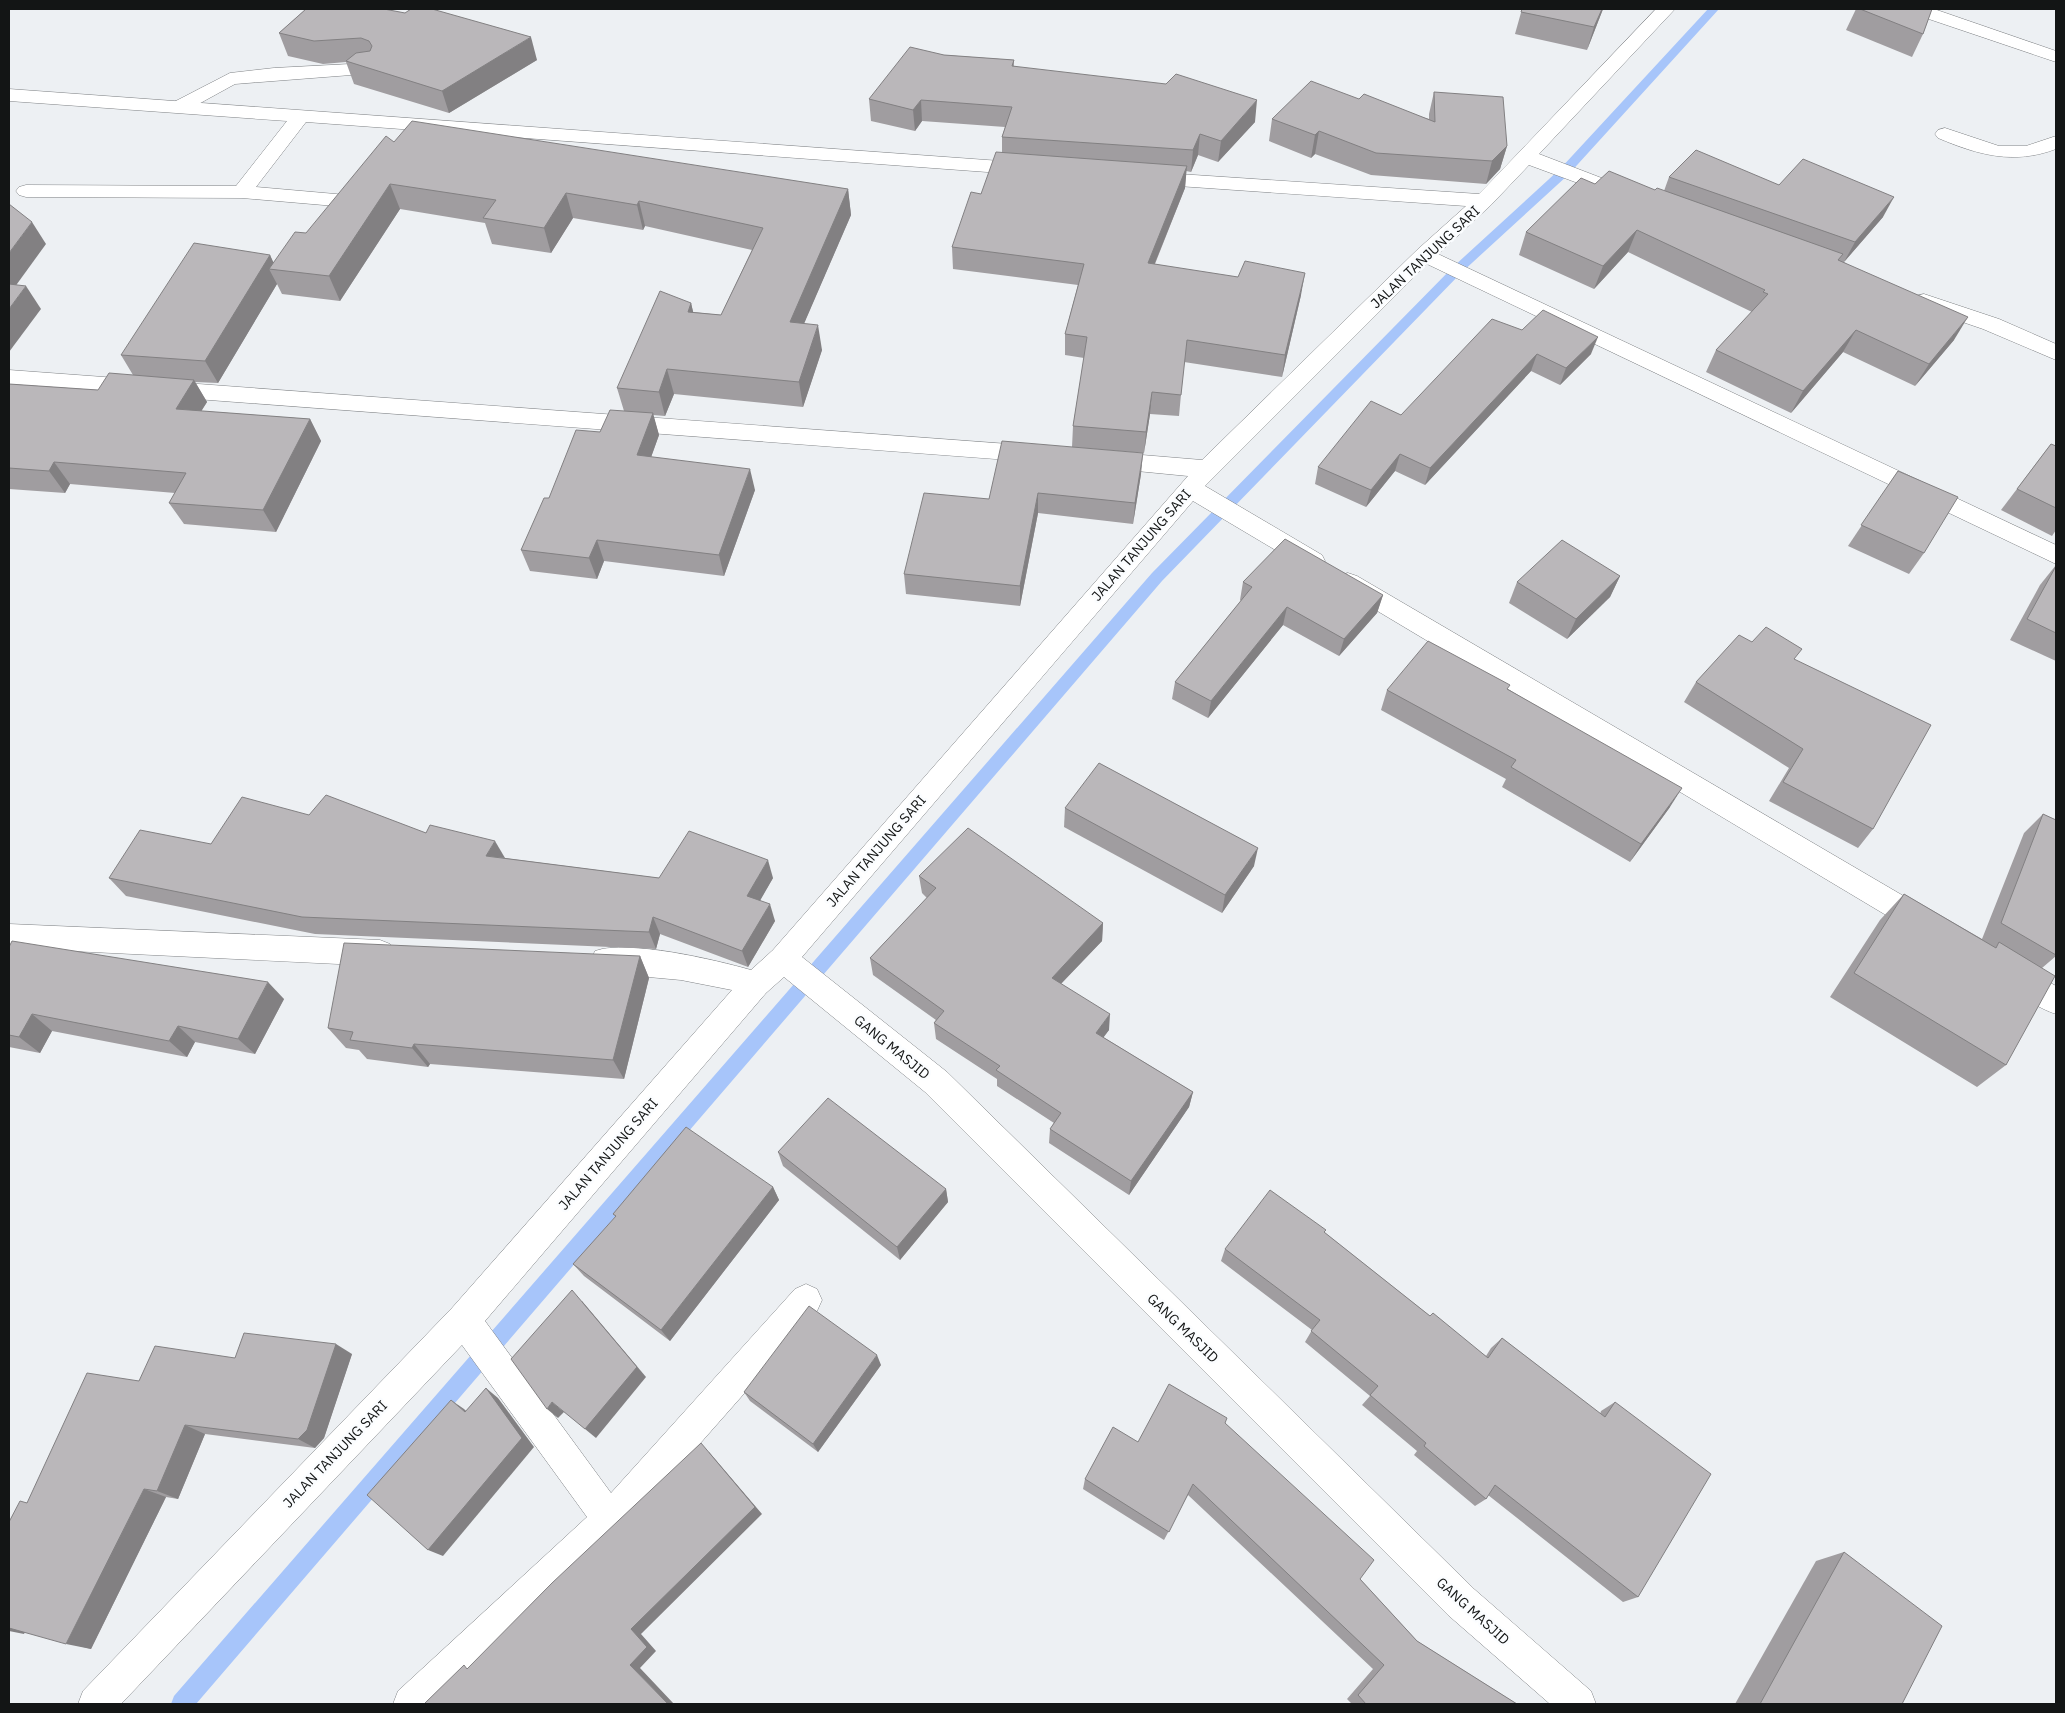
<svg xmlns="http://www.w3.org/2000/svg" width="2065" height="1713" viewBox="0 0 2065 1713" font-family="'IBM Plex Sans',sans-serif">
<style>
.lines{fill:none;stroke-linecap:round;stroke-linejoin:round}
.stream{fill:#a7c5fa;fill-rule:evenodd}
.service-casing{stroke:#7f8285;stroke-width:1}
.minor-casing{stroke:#7f8285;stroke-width:1}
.service{fill:#fff;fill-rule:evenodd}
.minor{fill:#fff;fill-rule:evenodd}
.wall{fill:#a09da0}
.shaded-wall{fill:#828082}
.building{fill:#bab7ba;stroke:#828082}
.labels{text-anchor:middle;stroke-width:5;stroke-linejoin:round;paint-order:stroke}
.street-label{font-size:14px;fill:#131515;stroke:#fbfdff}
</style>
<rect width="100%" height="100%" fill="#edf0f3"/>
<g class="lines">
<path class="stream" d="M1708,9h11l-151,166 -107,98 -299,308 -966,1123h-25l3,-8 978,-1123 301,-306 107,-98z"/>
<g class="service-casing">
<path id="service" d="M370,63l7,2 2,4 -2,4 -142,11 -51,28h-14l-3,-4 3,-4 60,-31 44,-5z"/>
</g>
<g class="minor-casing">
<g id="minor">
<path d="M1656,9h19l-136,145 99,38 3,4 -3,4 -7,2 -7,-2 -95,-35 -38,40 -53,49 618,291v19l-629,-300 -222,222 117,69 3,6 -3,6 -9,3 -9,-3 -111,-66 -391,456 145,115 527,517 117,102 5,13h-46l-102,-89 -523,-523 -141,-115 -18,16 -281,328 126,172 184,-204 11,-5 11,5 5,11 -5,11 -195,221 -184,172h-45l5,-13 189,-174 -125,-172 -341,359h-43l5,-13 369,-383 280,-318 -51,-10 -76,-7 -10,-4 -4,-9 4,-9c32,-12 121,9 156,19l22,-20 415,-474 -82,-8 -8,-2 -4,-6 4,-6 8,-2 96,8 215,-210 49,-44 -317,-22 -7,-2 -3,-4 3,-4 7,-2 330,22z"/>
<path d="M1908,9h26l122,42v11l-145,-49z"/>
<path d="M9,89l1019,74 7,2 3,4 -3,4 -7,2 -722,-53 -50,65 91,8 7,2 3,4 -3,4 -7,2 -105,-9 -216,-1 -7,-2 -3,-4 3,-4 7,-2 210,1 51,-65 -278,-20z"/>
<path d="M1945,128l54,18h27l30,-10v13c-42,16 -78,6 -118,-11l-3,-4 3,-4z"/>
<path d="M1924,294l75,25 57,25v16l-73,-31 -67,-23 -3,-5 3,-5z"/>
<path d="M9,370l1027,76 8,2 3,6 -3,6 -8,2 -1027,-77z"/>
<path d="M1348,573l9,3 579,339 4,9 -4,9 -10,3 -10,-3 -577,-345 -3,-6 3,-6z"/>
<path d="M9,924l371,16 10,4 4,9 -4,9 -10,4 -371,-18z"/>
<path d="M2013,962l43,24v28c-16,-5 -50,-24 -57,-39l4,-9z"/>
</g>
</g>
<use href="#service" class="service"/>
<use href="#minor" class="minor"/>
</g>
<g class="wall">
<path d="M306,9l231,51 -88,53 -95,-29 -8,-22 -23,2 -35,-8 -9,-23z"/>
<path d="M1522,9h81l-16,41 -72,-16z"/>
<path d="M1856,9h76l-9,25 -11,23 -66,-27z"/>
<path d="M944,55l70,5v6l241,56 -37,40 -20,-7 -7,17 -5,-1 -1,17 -30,76 146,31 -19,82 -98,-15 -5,54 -29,-2 -6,39 -67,-5 64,26 -8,50 -95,-11 -18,93 -114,-12 -2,-20 85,-75 83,-52 1,-21 11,-68 -19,-3v-21l13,-49 -125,-16 -1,-22 29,-53 21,-42v-15l3,-10 -83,-6 -7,10 -44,-10 -2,-22z"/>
<path d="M1434,92l73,54 -7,23 -14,15 -115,-9 -56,-21 -4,4 -42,-17 3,-22 87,-20 70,20v-5z"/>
<path d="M394,142l454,47 3,26 -47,108 18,27 -19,57 -129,-13 -9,22 -12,-1 6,20 -8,22 104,33 -31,86 -120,-15 -7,18 -67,-8 -9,-21 28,-52 51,-66 24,-21 -7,-23 74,-85 2,9 28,3 31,-65 -107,-24 -2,4 -70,-12 -22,35 -59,-9 -7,-21 -85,-14 -60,92 -58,-7 -5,-10 -59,99 -23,-1 12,20 -6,9 109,8 11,22 -45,91 -92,-8 -15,-21 6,-10 -105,-9 -5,9 -56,-4v-105l89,6 35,-15 -12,-20 149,-100 3,8 33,-30z"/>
<path d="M1669,177l110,8 104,32 -39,45 110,78 -39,46 -72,-34 -52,61 -85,-41 10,-22 36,-38 -124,-60 -34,37 -75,-34 7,-23 129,-42 9,1z"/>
<path d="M1522,330l69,24 -31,31 -29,-14 -106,114 -30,-14 -29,36 -51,-23 3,-17 83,-52z"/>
<path d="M2051,444l5,2v84l-4,6 -51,-26z"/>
<path d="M1898,471l26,82 -15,21 -61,-28z"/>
<path d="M2056,565v96l-46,-21 30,-55z"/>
<path d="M1620,576l-10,21 -43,42 -58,-36 8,-21z"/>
<path d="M1243,582l140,13 -6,18 -38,43 -56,-31 -75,93 -36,-19 3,-17 66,-81 -1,-1z"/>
<path d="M1752,642l43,18 78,169 -15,19 -89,-47 20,-33 -105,-66 12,-20z"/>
<path d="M1508,689l162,118 -40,55 -128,-75 4,-8 -125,-69 6,-20z"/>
<path d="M1065,808l189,58 -32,47 -158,-86z"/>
<path d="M2043,814l13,6v136l-14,12 -36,97 -29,22 -147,-90 50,-77 24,-26 78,45 42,-106z"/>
<path d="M309,815l117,18 79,25 154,20h114l-13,22 15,21 -27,46 -88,-33 -4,15 -341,-15 -189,-38 -17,-18 102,-34z"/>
<path d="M919,876l184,47 -1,18 -41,43 48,46 -6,7 90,55 -4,15 -60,88 -80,-52 1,-14 4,-6 -57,-37v-7l-61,-40 -2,-16 2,-3 -63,-45 -3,-17 57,-60 -5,-5z"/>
<path d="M9,947l275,52 -29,55 -60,-12 -8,15 -135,-26 -12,22 -31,-6z"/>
<path d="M640,956l9,22 -25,101 -194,-15 -2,3 -61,-8 -8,-9 -13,-2 -18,-20z"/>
<path d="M778,1152l168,37 2,13 -48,58 -117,-94z"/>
<path d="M773,1187l6,13 -109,141 -86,-65 -11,-12 43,-47 -3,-3z"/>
<path d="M1325,1233l105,83 56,40 5,-8 11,-10 98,76 1,-3 14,-9 23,195 -15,5 -135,-107 -2,4 -11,7 -61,-51 3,-4 -55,-46 8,-9 -65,-54 7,-12 -91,-69 4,-12z"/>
<path d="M352,1354l-28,84 -9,10 -110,-14 -27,65 -12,-2 -75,152 -67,-17v2l3,-131 112,-122z"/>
<path d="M881,1365l-63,87 -68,-51 -6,-9z"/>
<path d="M1225,1423l135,156 57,62 100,63h-165l-5,-5 26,-30 -185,-174 -24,45 -81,-51 2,-10 53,-37z"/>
<path d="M1844,1552l58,152h-167l81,-143z"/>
</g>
<g class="shaded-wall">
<path d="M1602,9h1l-16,41 7,-23z"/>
<path d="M531,37l6,23 -88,53 -7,-22z"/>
<path d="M921,100l1,21 -7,10 -2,-21z"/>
<path d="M1257,100l-2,22 -37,40 3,-21z"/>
<path d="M1319,131l-4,23 -4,4 4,-23z"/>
<path d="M1200,134l-2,21 -7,17 2,-22z"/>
<path d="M1507,146l-7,23 -14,15 6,-23z"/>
<path d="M1187,166l-2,22 -39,97 2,-22z"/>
<path d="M390,184l10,25 -60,92 -11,-25z"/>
<path d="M848,189l3,26 -57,132 -4,-25z"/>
<path d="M566,193l7,25 -22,35 -7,-25z"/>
<path d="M1894,197l-11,20 -39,45 11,-20z"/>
<path d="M639,201l6,25 -2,4 -6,-25z"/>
<path d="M32,222l14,22 -37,51v-42z"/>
<path d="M1637,230l-9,22 -34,37 9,-23z"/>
<path d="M270,255l7,15 -8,-1 8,15 -59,99 -13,-22z"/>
<path d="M1305,273l-4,22 -19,82 3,-22z"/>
<path d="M26,286l15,23 -32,43v-43z"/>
<path d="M691,303l6,25 -9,-16z"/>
<path d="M1968,317l-14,23 -39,46 14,-22z"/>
<path d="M818,325l4,25 -19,57 -4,-25z"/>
<path d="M1856,330l-13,22 -52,61 12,-22z"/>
<path d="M1598,337l-7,17 -31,31 6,-17z"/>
<path d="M1537,354l-6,17 -106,114 5,-17z"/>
<path d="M667,369l7,25 -9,22 -6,-24z"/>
<path d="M194,380l13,22 -18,29 -13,-22z"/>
<path d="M1152,392l-2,22 -6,39 2,-21z"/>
<path d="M653,413l6,22 -15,42 -7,-22z"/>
<path d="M310,419l11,22 -45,91 -13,-22z"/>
<path d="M1143,453l-2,21 -8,50 2,-21z"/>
<path d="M1400,454l-5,17 -29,36 5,-17z"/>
<path d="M54,462l16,22 -5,9 -16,-22z"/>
<path d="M750,469l5,21 -31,86 -5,-21z"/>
<path d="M1038,493v20l-18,93v-20z"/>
<path d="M597,540l7,21 -7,18 -8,-21z"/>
<path d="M1620,576l-10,21 -43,42 9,-20z"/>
<path d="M1383,595l-6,18 -38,43 5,-17z"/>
<path d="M1287,607l-4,18 -75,93 3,-17z"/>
<path d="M1682,788l-12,19 -40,55 11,-18z"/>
<path d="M495,841l10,17 -19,-2z"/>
<path d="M1258,848l-4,18 -32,47 3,-18z"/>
<path d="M768,860l5,18 -20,35 -6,-17z"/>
<path d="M770,904l5,17 -27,46 -6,-16z"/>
<path d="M653,917l7,17 -4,15 -7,-17z"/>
<path d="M1103,923l-1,18 -51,53 1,-16z"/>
<path d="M640,956l9,22 -25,101 -11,-19z"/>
<path d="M268,982l16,17 -29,55 -17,-15z"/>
<path d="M32,1014l20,17 -12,22 -21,-16z"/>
<path d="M1110,1014l-1,16 -14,19 1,-16z"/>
<path d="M178,1026l17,16 -8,15 -18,-16z"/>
<path d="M414,1044l16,20 -2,3 -16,-19z"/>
<path d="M1193,1092l-4,15 -60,88 2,-14z"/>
<path d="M773,1187l6,13 -109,141 -9,-11z"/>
<path d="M946,1189l2,13 -48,58 -3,-13z"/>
<path d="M582,1301l64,76 -50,61 -11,-9z"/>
<path d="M336,1344l16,10 -28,84 -9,10 -17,-9z"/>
<path d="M877,1355l4,10 -63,87 -5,-8z"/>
<path d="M486,1388l12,10 36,49 -91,109 -15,-6z"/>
<path d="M451,1400l13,9 14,13 -13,-10z"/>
<path d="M552,1402l12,10 -6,6 -11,-9z"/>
<path d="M185,1425l20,9 -27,65 -21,-8z"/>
<path d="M709,1452l53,62 -121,120 15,17 -16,17 34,36h-6l-38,-39 1,-36z"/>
<path d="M144,1489l22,8 -75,152 -25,-5z"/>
<path d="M9,1627l17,3 -2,4 -15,-3z"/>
</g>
<g class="building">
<path d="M306,9h78l21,4 6,-4h21l99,28 -89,54 -96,-30 10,-8 14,-2 2,-5 -3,-5 -8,-3 -47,3 -35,-8z"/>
<path d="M1522,9h80l-8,18 -73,-15z"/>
<path d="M1860,9h72l-9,25z"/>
<path d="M910,47l34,8 70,5 -2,6 154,18 10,-10 81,26 -36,41 -21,-7 -7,16 -191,-13 10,-30 -91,-7 -8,10 -44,-11z"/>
<path d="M1311,81l48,18 5,-5 71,28 -1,-30 69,5 4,49 -15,15 -116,-8 -57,-22 -4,4 -43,-16z"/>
<path d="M412,121l436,68 -58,133 28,3 -19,57 -132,-13 -8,23 -42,-4 43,-97 31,12 -3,9 33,3 42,-87 -124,-27 -2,4 -71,-12 -22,35 -61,-10 13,-18 -106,-16 -61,92 -60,-7 26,-37 11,1 80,-97 8,6z"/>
<path d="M1696,150l83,35 24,-26 91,38 -39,45 -186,-65z"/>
<path d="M996,152l191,14 -39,97 90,14 7,-16 60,12 -20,82 -98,-15 -6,55 -29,-3 -6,40 -73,-6 14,-89 -22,-3 19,-70 -132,-17 19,-55 10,2z"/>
<path d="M1609,171l46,19 2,-2 186,66 -5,6 130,57 -39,47 -73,-34 -53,61 -87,-41 52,-56 -5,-2 2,-2 -128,-60 -34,36 -77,-34 55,-54 14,6z"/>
<path d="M9,204l23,18 -23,31z"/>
<path d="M194,243l76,12 -65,106 -84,-6z"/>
<path d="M9,284l17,2 -17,23z"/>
<path d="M1543,310l55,27 -32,31 -29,-14 -107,114 -30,-14 -29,36 -53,-23 53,-66 30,14 91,-96 30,11z"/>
<path d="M109,373l85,7 -18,29 134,10 -47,91 -94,-7 17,-30 -132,-11 -5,9 -40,-3v-84l89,6z"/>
<path d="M610,410l43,3 -16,42 113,14 -31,86 -122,-15 -8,18 -68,-8 23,-52h5l27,-68 24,2z"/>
<path d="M1002,441l141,12 -8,50 -97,-10 -18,93 -116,-12 20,-81 65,6z"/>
<path d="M2051,444l5,2v62l-39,-19z"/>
<path d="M1898,471l60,26 -34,56 -63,-28z"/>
<path d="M1285,539l98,56 -39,44 -57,-32 -76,94 -36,-19 77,-95 -9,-5z"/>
<path d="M1562,540l58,36 -44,43 -59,-37z"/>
<path d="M2056,566v67l-29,-14z"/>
<path d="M1766,627l36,22 -8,10 137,66 -58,104 -90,-47 20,-33 -107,-67 43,-47 13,7z"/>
<path d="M1428,641l82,44 -3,4 175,99 -41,56 -130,-77 5,-7 -129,-70z"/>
<path d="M1099,763l159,85 -33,47 -160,-87z"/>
<path d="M326,795l100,38 4,-8 65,16 -9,15 173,22 30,-47 79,29 -21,36 23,8 -28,47 -89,-34 -4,15 -347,-15 -193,-39 31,-48 71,14 31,-47 67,18z"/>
<path d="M2043,814l13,6v135l-55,-32z"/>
<path d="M968,828l135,95 -51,55 58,36 -14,19 97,59 -62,89 -81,-52 11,-16 -65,-43 4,-4 -66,-43 10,-12 -74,-53 66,-70 -17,-12z"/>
<path d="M1904,894l92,54 3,-6 56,34 -49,89 -152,-92z"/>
<path d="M12,941l256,41 -30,57 -60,-13 -9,15 -137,-27 -13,23 -10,-2v-88z"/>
<path d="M344,943l296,13 -27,104 -199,-16 -2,4 -62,-8 3,-8 -25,-4z"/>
<path d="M828,1098l118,91 -49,58 -119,-95z"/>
<path d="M686,1127l87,60 -112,143 -88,-66 43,-48 -3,-2z"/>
<path d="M1270,1190l56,40 -2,2 106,84 3,-3 55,45 14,-20 103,79 10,-15 96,72 -73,123 -143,-112 -9,14 -62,-53 2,-3 -56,-48 8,-9 -67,-55 9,-11 -95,-71z"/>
<path d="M572,1290l65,77 -52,62 -33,-27 -5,7 -36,-50z"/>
<path d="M809,1306l68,49 -64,89 -69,-52z"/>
<path d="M244,1333l92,11 -29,86 -9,9 -113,-14 -28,66 -13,-2 -78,155 -57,-16v-106l11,-21 7,2 60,-130 52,8 16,-35 80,12z"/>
<path d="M1169,1384l58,34 -2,5 149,137 -14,19 57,62 100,63h-151l-8,-9 26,-30 -191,-181 -24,48 -84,-53 28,-52 25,15z"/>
<path d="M486,1388l36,50 -94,112 -61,-55 84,-95 14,12z"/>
<path d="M701,1443l54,64 -124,122 16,18 -17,18 38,39h-244l40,-39 3,4 85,-86z"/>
<path d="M1844,1552l98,74 -40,78h-142z"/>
</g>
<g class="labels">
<g class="street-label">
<text transform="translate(1425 257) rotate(-43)" y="5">JALAN TANJUNG SARI</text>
<text transform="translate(1141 545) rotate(-49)" y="5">JALAN TANJUNG SARI</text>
<text transform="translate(876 851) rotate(-49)" y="5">JALAN TANJUNG SARI</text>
<text transform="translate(892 1047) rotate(39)" y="5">GANG MASJID</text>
<text transform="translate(608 1154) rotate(-49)" y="5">JALAN TANJUNG SARI</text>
<text transform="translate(1183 1328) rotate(44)" y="5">GANG MASJID</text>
<text transform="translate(335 1454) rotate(-46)" y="5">JALAN TANJUNG SARI</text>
<text transform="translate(1473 1611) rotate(42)" y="5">GANG MASJID</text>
</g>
</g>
<rect width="2065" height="1713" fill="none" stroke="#131515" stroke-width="20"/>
</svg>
